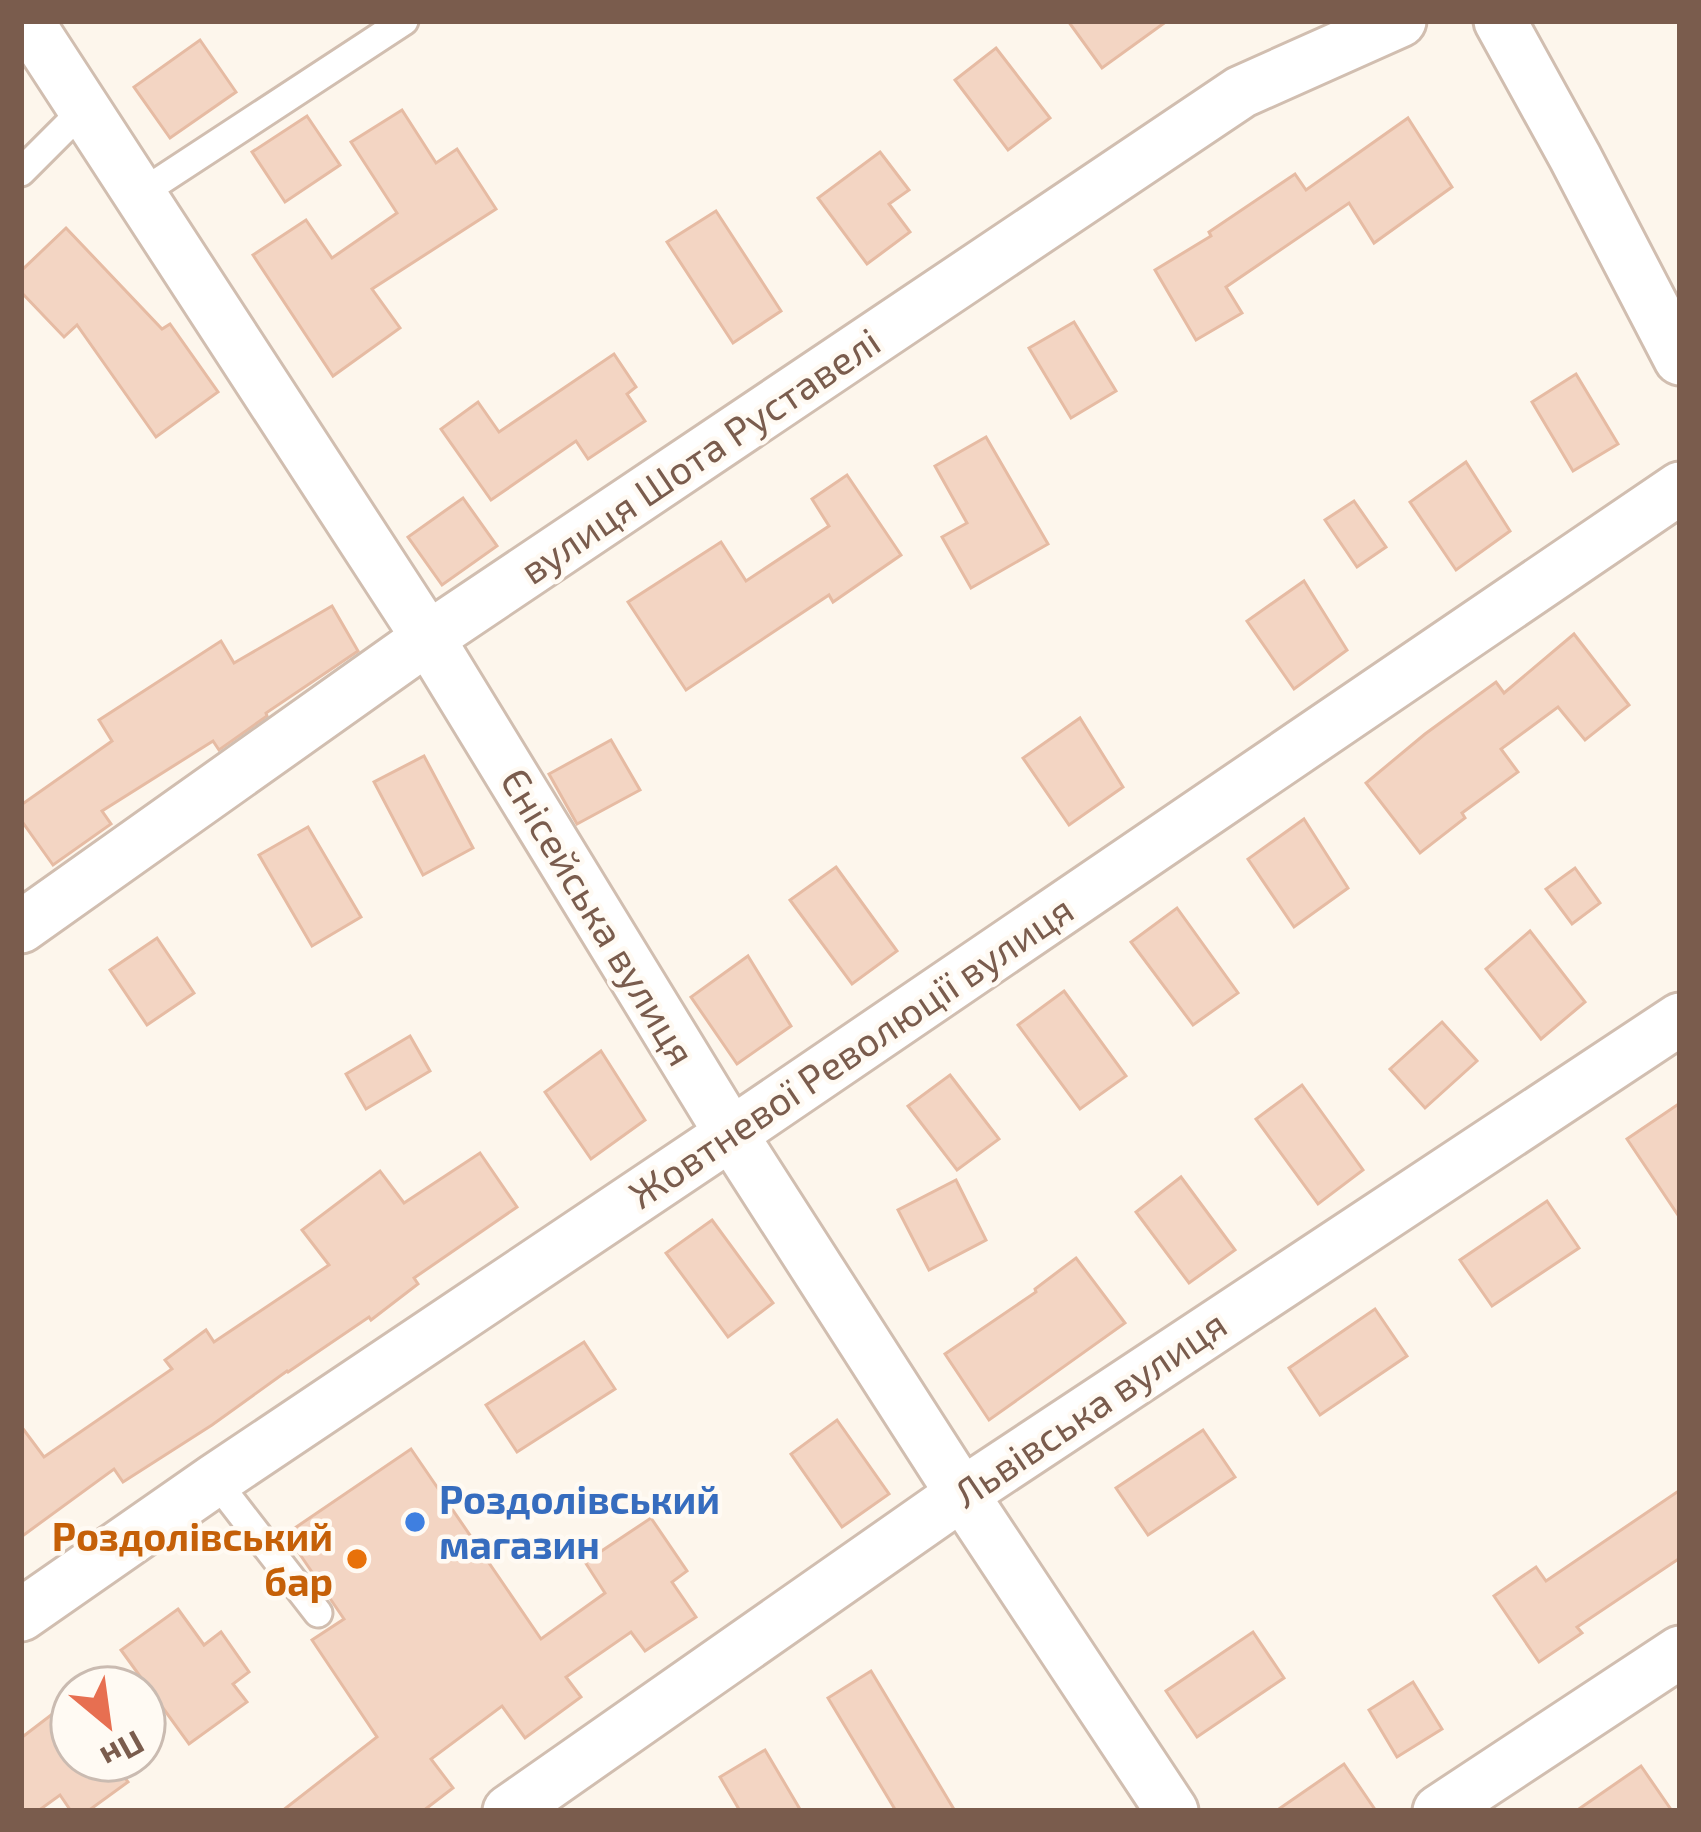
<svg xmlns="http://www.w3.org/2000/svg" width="1701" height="1832" viewBox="0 0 1701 1832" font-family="'Exo 2',sans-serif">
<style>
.building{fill:#f3d5c3;stroke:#e6bba3;stroke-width:3}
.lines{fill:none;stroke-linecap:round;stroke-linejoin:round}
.service-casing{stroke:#d1beb0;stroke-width:33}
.minor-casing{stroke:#d1beb0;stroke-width:57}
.service{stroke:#fff;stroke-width:27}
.minor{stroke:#fff;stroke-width:51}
.shop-dot{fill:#3f7fe0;stroke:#fffaf3;stroke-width:4.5}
.food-dot{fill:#e8710a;stroke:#fffaf3;stroke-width:4.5}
.labels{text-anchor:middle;stroke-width:9;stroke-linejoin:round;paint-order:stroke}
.street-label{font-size:39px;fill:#7a5c4d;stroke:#fffaf3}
.shop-label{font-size:39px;font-weight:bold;fill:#366cbe;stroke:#fffaf3;text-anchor:start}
.food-label{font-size:39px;font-weight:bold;fill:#c56008;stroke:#fffaf3;text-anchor:end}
</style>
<rect width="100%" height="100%" fill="#fdf6ec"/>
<g class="building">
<path d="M1068,21h99l-65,47z"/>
<path d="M200,40l36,52 -66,46 -36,-51z"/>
<path d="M996,48l54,70 -42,32 -53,-70z"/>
<path d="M402,110l34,53 21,-14 39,60 -124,80 28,39 -67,48 -80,-121 53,-35 26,38 65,-45 -46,-71z"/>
<path d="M307,116l33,49 -55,37 -33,-50z"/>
<path d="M1408,118l44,69 -78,56 -25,-40 -123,84 16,26 -46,27 -41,-70 56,-34 -2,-4 86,-58 11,16z"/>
<path d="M880,152l29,38 -20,14 21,28 -43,32 -49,-66z"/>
<path d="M716,211l65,100 -48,32 -66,-101z"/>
<path d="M66,228l96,101 8,-5 48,68 -62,45 -79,-112 -13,12 -43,-45v-21z"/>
<path d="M1074,322l42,69 -45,27 -42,-70z"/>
<path d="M614,354l22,33 -9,7 18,27 -57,38 -12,-18 -85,59 -50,-71 37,-27 21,30z"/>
<path d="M1576,374l42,70 -45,27 -41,-69z"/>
<path d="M986,437l62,107 -77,44 -29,-51 25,-14 -32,-57z"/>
<path d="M1466,462l44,69 -54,39 -46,-68z"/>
<path d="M847,475l54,80 -68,47 -4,-7 -143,95 -58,-88 93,-60 25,39 83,-55 -17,-27z"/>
<path d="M463,498l34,48 -55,39 -34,-48z"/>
<path d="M1354,501l32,46 -29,20 -32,-47z"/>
<path d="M1304,581l43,69 -53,39 -47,-68z"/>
<path d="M332,606l26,45 -92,62 1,3 -48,34 -6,-9 -111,70 9,13 -58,41 -32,-45v-15l91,-64 -13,-21 122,-79 13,22z"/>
<path d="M1574,634l55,71 -44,35 -27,-33 -57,42 17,23 -56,41 3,5 -45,35 -54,-70 59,-49 71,-52 8,11z"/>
<path d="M1080,718l43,69 -54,38 -46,-67z"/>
<path d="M611,740l29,50 -63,34 -28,-50z"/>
<path d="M424,756l49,92 -50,27 -49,-93z"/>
<path d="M1304,819l44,69 -54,39 -46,-68z"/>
<path d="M308,827l53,90 -49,29 -53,-91z"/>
<path d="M836,867l61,84 -45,33 -62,-84z"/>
<path d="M1575,868l25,35 -28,21 -26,-35z"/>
<path d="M1177,908l61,85 -45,32 -62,-83z"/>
<path d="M1530,931l55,71 -44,37 -55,-70z"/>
<path d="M157,938l37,55 -47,32 -37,-55z"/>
<path d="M748,956l43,70 -54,38 -46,-67z"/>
<path d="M1064,991l62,85 -46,33 -62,-84z"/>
<path d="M1442,1022l35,39 -52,47 -35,-39z"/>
<path d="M410,1036l20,35 -64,38 -20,-35z"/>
<path d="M601,1051l44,69 -54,39 -46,-67z"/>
<path d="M950,1075l49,64 -42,31 -49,-64z"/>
<path d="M1302,1085l61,85 -45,34 -62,-85z"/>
<path d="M1680,1103v115l-53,-79z"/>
<path d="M480,1153l37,54 -103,71 4,6 -47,36 -2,-3 -81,55 -1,-1 -75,54 -89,57 -9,-13 -93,68v-111l23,31 128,-88 -7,-9 41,-30 8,12 115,-77 -27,-35 78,-59 24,32z"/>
<path d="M1181,1177l54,73 -46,33 -53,-71z"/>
<path d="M956,1180l30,60 -57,30 -31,-60z"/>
<path d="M1547,1201l32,47 -87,58 -32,-46z"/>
<path d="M712,1220l61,83 -45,34 -62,-84z"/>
<path d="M1076,1258l49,65 -136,97 -44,-66 91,-62 -1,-3z"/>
<path d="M1375,1309l32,47 -87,59 -31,-47z"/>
<path d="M584,1342l31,47 -98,63 -31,-47z"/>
<path d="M837,1420l52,74 -47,33 -51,-73z"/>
<path d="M1203,1430l32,47 -87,58 -32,-47z"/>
<path d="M411,1449l130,190 64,-46 -20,-31 66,-44 36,53 -15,11 24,35 -51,34 -14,-19 -65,45 15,20 -56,41 -23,-32 -71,53 22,29 -30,23h-141l95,-74 -65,-97 32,-21 -58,-85z"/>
<path d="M1680,1490v68l-103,69 5,6 -43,29 -45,-66 42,-29 10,14z"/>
<path d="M178,1609l26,36 17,-13 28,40 -16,12 14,18 -58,42 -68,-94z"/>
<path d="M1253,1632l31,46 -87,59 -31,-46z"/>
<path d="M871,1671l84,140h-59l-68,-113z"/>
<path d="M1413,1682l29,47 -45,28 -28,-47z"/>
<path d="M72,1699v61h40l16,22 -40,29h-17l-11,-16 -22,16h-17v-73z"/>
<path d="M765,1750l36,61h-61l-20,-34z"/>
<path d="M1344,1764l32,47h-100z"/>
<path d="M1641,1766l31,45h-96z"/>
</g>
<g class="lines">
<g class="service-casing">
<g id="service">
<path d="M21,172l62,-62"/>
<path d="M140,194l264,-173"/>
<path d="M215,1480l103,133"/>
</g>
</g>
<g class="minor-casing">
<g id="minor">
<path d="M27,21l401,617 303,496 231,360 210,317"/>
<path d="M1500,21l75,136 105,202"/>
<path d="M21,927l407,-289 813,-546 159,-71"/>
<path d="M21,1615l194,-135 516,-346 949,-646"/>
<path d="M509,1811l453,-317 718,-475"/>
<path d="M1439,1811l241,-159"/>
</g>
</g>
<use href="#service" class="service"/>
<use href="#minor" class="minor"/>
</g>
<circle class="shop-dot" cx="415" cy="1522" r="12"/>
<circle class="food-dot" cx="357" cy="1559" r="12"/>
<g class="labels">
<g class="street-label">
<text transform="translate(700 456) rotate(-34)" y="14">вулиця Шота Руставелі</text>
<text transform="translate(598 917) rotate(59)" y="14">Єнісейська вулиця</text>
<text transform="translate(851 1052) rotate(-34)" y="14">Жовтневої Революції вулиця</text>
<text transform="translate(1090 1409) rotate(-34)" y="14">Львівська вулиця</text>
</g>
<g class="shop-label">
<text x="439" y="1514">Роздолівський<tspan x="439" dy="45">магазин</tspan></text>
</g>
<g class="food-label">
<text x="333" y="1551">Роздолівський<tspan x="333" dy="45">бар</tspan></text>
</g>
</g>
<rect width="1701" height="1832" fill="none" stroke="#7a5c4d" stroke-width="48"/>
<g transform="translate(108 1724) rotate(151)"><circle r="57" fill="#fffaf3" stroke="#cabbb1" stroke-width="3"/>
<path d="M0-9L21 45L0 30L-21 45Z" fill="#e76f51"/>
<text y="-18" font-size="33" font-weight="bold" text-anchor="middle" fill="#7a5c4d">Пн</text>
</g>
</svg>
